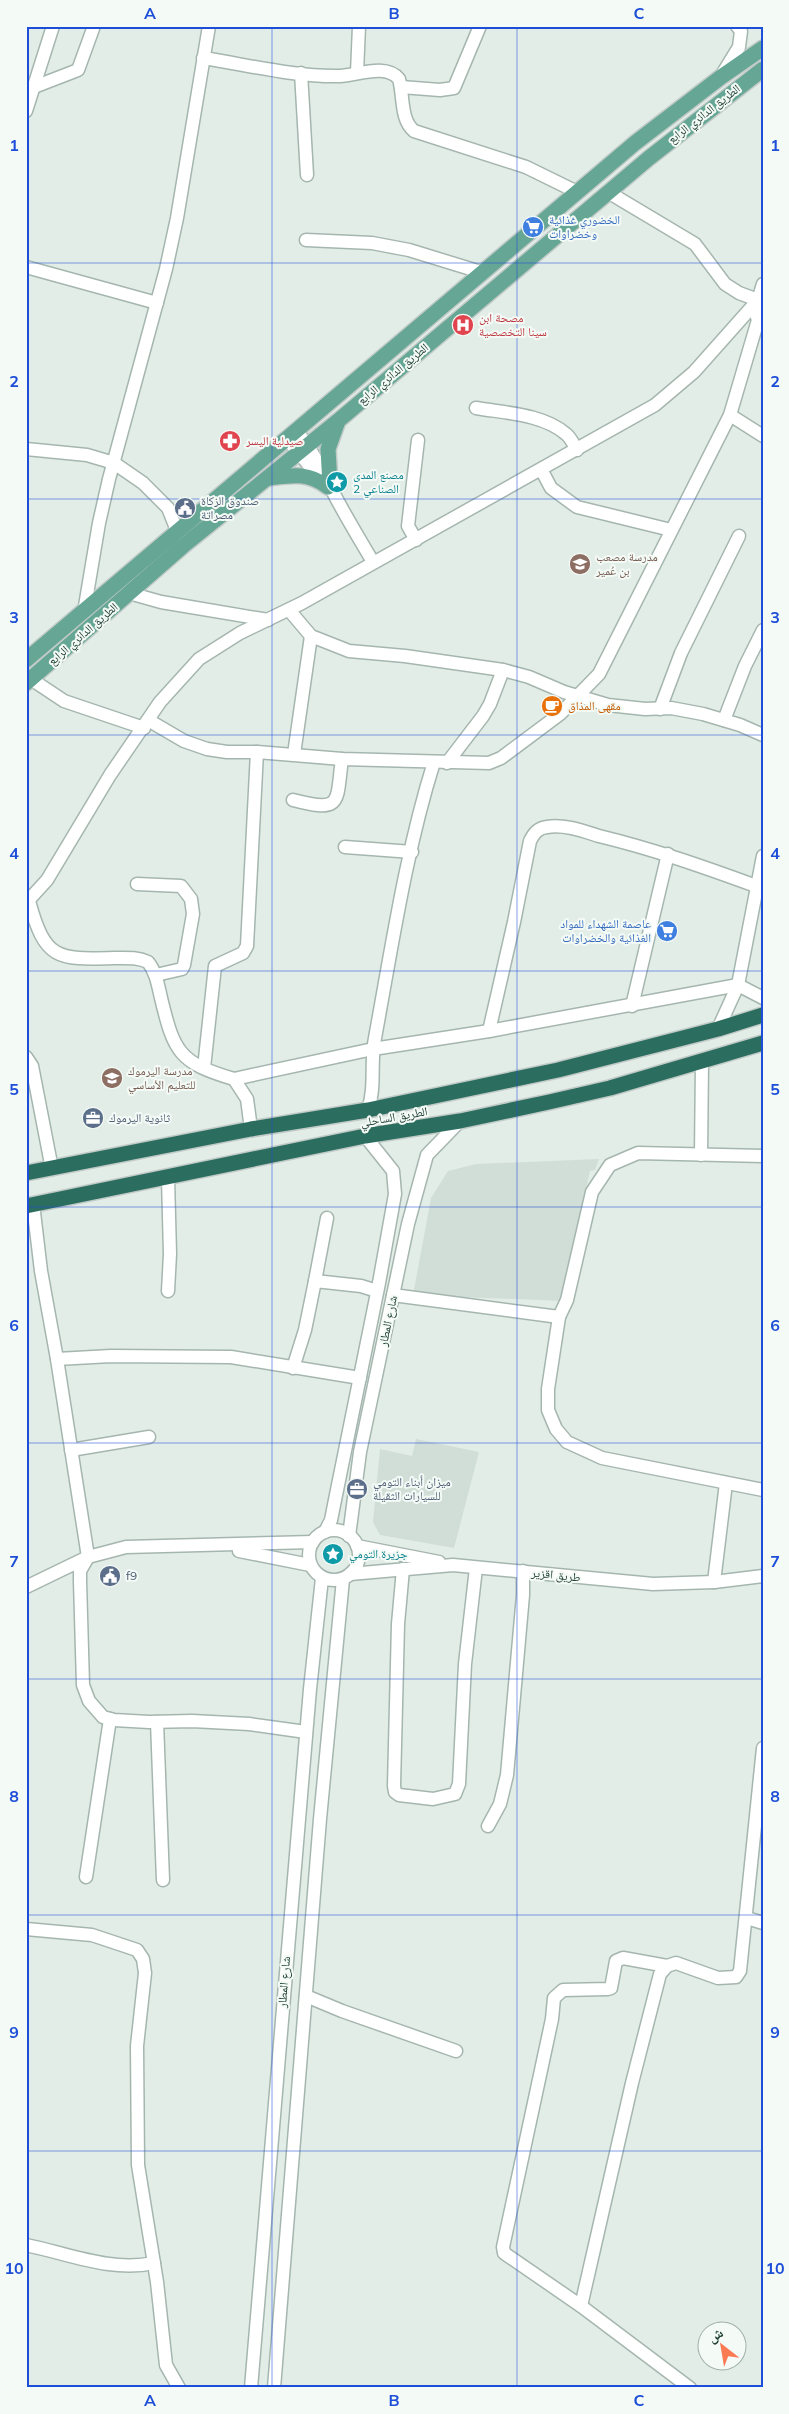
<svg xmlns="http://www.w3.org/2000/svg" width="789" height="2414" viewBox="0 0 789 2414" font-family="Mulish,'Noto Naskh Arabic',sans-serif">
<style>
.built{fill:#d1ddd7}
.lines{fill:none;stroke-linecap:round;stroke-linejoin:round}
.minor-casing{stroke:#a5b6af;stroke-width:15}
.major-casing{stroke:#c1cac7;stroke-width:18}
.highway-casing{stroke:#c1cac7;stroke-width:18}
.minor{stroke:#fff;stroke-width:12}
.major{stroke:#65a694;stroke-width:15}
.highway{stroke:#2b6e5f;stroke-width:15}
.grid{fill:none;stroke:#1d4ed8;stroke-width:1;stroke-opacity:0.55}
.labels{text-anchor:middle;stroke-width:4;stroke-linejoin:round;paint-order:stroke}
.street-label{font-size:12px;fill:#214037;stroke:#f4faf6}
.shop-label{font-size:12px;fill:#366cbe;stroke:#f4faf6;text-anchor:start}
.health-label{font-size:12px;fill:#be3a42;stroke:#f4faf6;text-anchor:start}
.culture-label{font-size:12px;fill:#0d838f;stroke:#f4faf6;text-anchor:start}
.service-label{font-size:12px;fill:#4e5e75;stroke:#f4faf6;text-anchor:start}
.education-label{font-size:12px;fill:#785e54;stroke:#f4faf6;text-anchor:start}
.food-label{font-size:12px;fill:#c56008;stroke:#f4faf6;text-anchor:start}
.neatline{fill:none;stroke:#1d4ed8;stroke-width:2}
.grid-label{font-size:16px;text-anchor:middle;font-weight:bold;fill:#1d4ed8}
</style>
<rect width="100%" height="100%" fill="#e3ede8"/>
<g class="built">
<path d="M599,1159l-4,11 -5,1 -28,130 -149,-6 18,-97 17,-27 28,-7z"/>
<path d="M416,1439l63,13 -25,96 -74,-13 -7,-13 7,-73 32,7z"/>
</g>
<g class="lines">
<g class="minor-casing">
<g id="minor">
<path d="M203,58c45,7 92,19 137,18 18,-1 46,-13 59,3 5,18 1,40 15,52l112,36 51,25"/>
<path d="M301,73l6,102"/>
<path d="M357,73l2,-47"/>
<path d="M723,73l16,-26 2,-16 -4,-5"/>
<path d="M34,87l44,-17 16,-44"/>
<path d="M401,87l39,3 14,-2 26,-62"/>
<path d="M26,111l27,-85"/>
<path d="M306,240l66,3 37,7 75,23"/>
<path d="M26,267l131,36"/>
<path d="M476,408c29,5 67,6 90,26 5,4 8,11 11,16"/>
<path d="M730,415l33,21"/>
<path d="M296,431c17,19 26,40 38,63 12,23 26,46 39,68"/>
<path d="M287,439l36,43"/>
<path d="M26,449l61,6 27,8 29,20 25,25 12,30"/>
<path d="M542,471l9,17 26,19 94,23"/>
<path d="M416,540l-8,-14 10,-86"/>
<path d="M129,593l32,9 107,18"/>
<path d="M289,610l22,26 38,15 56,5 98,14 26,7 35,15 44,13 37,4 26,-1 32,6 37,11 23,10"/>
<path d="M84,612l15,-89 10,-44 57,-210 11,-51 32,-192"/>
<path d="M31,679l33,22 80,27"/>
<path d="M660,709l21,-56 58,-117"/>
<path d="M148,720l36,21 23,8 20,3h30l85,7 147,4 12,-5 59,-44 39,-40 131,-259 28,-95 -3,-9 3,-11 -19,-7 -14,-9 -30,-40 -87,-52"/>
<path d="M724,720l21,-54 18,-36"/>
<path d="M294,754l17,-118"/>
<path d="M447,763l36,-47 7,-12 13,-34"/>
<path d="M293,800c50,13 43,3 49,-41"/>
<path d="M345,847l67,5"/>
<path d="M137,884l44,2 10,13 2,15 -9,51 -2,4 -26,6"/>
<path d="M29,901c16,58 27,59 85,57 12,0 23,-1 34,4 8,10 10,23 13,36 13,54 18,65 73,81l13,20 4,30"/>
<path d="M26,903l21,-23 63,-105 50,-73 39,-43 41,-26 62,-30 353,-198 39,-33 64,-72 5,-16"/>
<path d="M632,1006l36,-152"/>
<path d="M718,1029l20,-44 25,-129"/>
<path d="M489,1031l25,-109 16,-81c4,-8 8,-13 17,-14 17,-3 36,4 52,9 54,13 105,31 157,50"/>
<path d="M26,1057l6,9 20,103"/>
<path d="M204,1068l11,-102 28,-13 4,-7 10,-194"/>
<path d="M234,1079l139,-30 116,-18 249,-46 25,13"/>
<path d="M368,1110c8,-24 2,-47 7,-72 17,-92 31,-187 59,-276"/>
<path d="M701,1155l1,-93"/>
<path d="M763,1156l-125,-3 -28,12 -18,27 -25,108 -8,17 -11,72v21l8,19 11,13 35,16 161,32"/>
<path d="M33,1204l8,67 16,88 31,198 -8,14v10l3,104 6,16 14,16 11,3 35,2 43,-1 57,3 57,8"/>
<path d="M315,1281l12,-63"/>
<path d="M168,1291l2,-37 -2,-76"/>
<path d="M393,1295l166,22"/>
<path d="M57,1359l54,-3 120,1 129,21"/>
<path d="M293,1368l12,-38 10,-49 46,5 16,5"/>
<path d="M71,1450l78,-13"/>
<circle cx="334" cy="1555" r="25"/>
<path d="M325,1532l6,-12 5,-25 43,-212 16,-89 -2,-23 -28,-35"/>
<path d="M349,1536l11,-84 48,-228 19,-69 33,-34"/>
<path d="M357,1546l82,16"/>
<path d="M239,1551l71,14"/>
<path d="M403,1569l-5,55 -4,162 1,6 4,3 34,4 22,-5 4,-10 6,-120 11,-96"/>
<path d="M350,1574l103,-9 200,19 61,-2 49,-6"/>
<path d="M714,1582l12,-99"/>
<path d="M26,1587l62,-30 38,-10 187,-5"/>
<path d="M157,1722l6,158"/>
<path d="M488,1826l12,-22 7,-29 16,-180v-24"/>
<path d="M86,1877l24,-158"/>
<path d="M747,1918l16,5"/>
<path d="M26,1929l66,6 45,15 6,9 2,14 -8,73 1,119 19,117 9,83 13,23"/>
<path d="M667,1966l-44,-8 -7,3 -5,27 -3,1 -45,1 -9,8 -2,21 -49,228 1,6 77,53 109,82"/>
<path d="M306,1996l36,15 114,40"/>
<path d="M26,2245c44,9 84,27 128,18"/>
<path d="M581,2306l51,-223 28,-109 7,-8 9,-3 42,15 18,-1 4,-6 23,-223"/>
<path d="M251,2388l59,-699 12,-111"/>
<path d="M274,2388l46,-569 23,-240"/>
</g>
</g>
<g class="major-casing">
<g id="major">
<path d="M269,478c23,-3 39,-6 59,9"/>
<path d="M330,485l-2,-36 10,-28"/>
<path d="M26,660l609,-517 86,-66 42,-29"/>
<path d="M26,683l157,-137 156,-126 310,-262 114,-89"/>
</g>
</g>
<g class="highway-casing">
<g id="highway">
<path d="M26,1173l225,-44 117,-19 190,-40 160,-41 45,-14"/>
<path d="M26,1206l339,-70 95,-15 89,-19 61,-14 153,-45"/>
</g>
</g>
<use href="#minor" class="minor"/>
<use href="#major" class="major"/>
<use href="#highway" class="highway"/>
</g>
<path class="grid" d="M272,26v2362M517,26v2362M26,263h737M26,499h737M26,735h737M26,971h737M26,1207h737M26,1443h737M26,1679h737M26,1915h737M26,2151h737"/>
<defs>
<g id="supermarket-disc" transform="scale(1.125)"><circle r="9.5" fill="#3f7fe0" stroke="#f4faf6"/><path d="M-6-5.5h2.5l.6 2H6L4.5 2H-2.5L-4.4-4H-6ZM-1.5 3.2a1.3 1.3 0 1 0 .1 0ZM3 3.2a1.3 1.3 0 1 0 .1 0Z" fill="#fff"/></g>
<g id="hospital-disc" transform="scale(1.125)"><circle r="9.5" fill="#e0444e" stroke="#f4faf6"/><path d="M-5-5h3v3.5h4V-5h3V5h-3V1.5h-4V5h-3Z" fill="#fff"/></g>
<g id="pharmacy-disc" transform="scale(1.125)"><circle r="9.5" fill="#e0444e" stroke="#f4faf6"/><path d="M-2-6h4v4h4v4h-4v4h-4v-4h-4v-4h4Z" fill="#fff"/></g>
<g id="sight-disc" transform="scale(1.125)"><circle r="9.5" fill="#0f9aa8" stroke="#f4faf6"/><path d="M0-6L1.8-2.2L6-1.7L2.9 1.2L3.7 5.4L0 3.3L-3.7 5.4L-2.9 1.2L-6-1.7L-1.8-2.2Z" fill="#fff"/></g>
<g id="civic-disc" transform="scale(1.125)"><circle r="9.5" fill="#5c6f8a" stroke="#f4faf6"/><path d="M-.6-6.5H3V-4.5H.6V-3L4-1V1h2V6H-6V1h2V-1L-.6-3ZM-1.2 2.5V6h2.4V2.5Z" fill="#fff"/></g>
<g id="school-disc" transform="scale(1.125)"><circle r="9.5" fill="#8d6e63" stroke="#f4faf6"/><path d="M0-5L7-2L0 1L-7-2ZM-4 1L0 2.5L4 1V4Q0 6-4 4Z" fill="#fff"/></g>
<g id="cafe-disc" transform="scale(1.125)"><circle r="9.5" fill="#e8710a" stroke="#f4faf6"/><path d="M-5.5-4.5H6V0H3Q3 3.5 0 3.5H-2.5Q-5.5 3.5-5.5 0ZM3-3.2v2h1.7v-2ZM-6 4.5H4V6H-6Z" fill="#fff"/></g>
<g id="office-disc" transform="scale(1.125)"><circle r="9.5" fill="#5c6f8a" stroke="#f4faf6"/><path d="M-6-3h4V-5.5h4V-3h4V5H-6ZM-1-4.5V-3h2v-1.5ZM-6 0V1H6V0Z" fill="#fff"/></g>
</defs>
<g fill-rule="evenodd">
<use href="#supermarket-disc" x="533" y="227"/>
<use href="#hospital-disc" x="463" y="325"/>
<use href="#pharmacy-disc" x="230" y="441"/>
<use href="#sight-disc" x="337" y="482"/>
<use href="#civic-disc" x="185" y="508"/>
<use href="#school-disc" x="580" y="564"/>
<use href="#cafe-disc" x="552" y="706"/>
<use href="#supermarket-disc" x="667" y="931"/>
<use href="#school-disc" x="112" y="1078"/>
<use href="#office-disc" x="93" y="1118"/>
<use href="#office-disc" x="357" y="1489"/>
<use href="#sight-disc" x="333" y="1554"/>
<use href="#civic-disc" x="110" y="1576"/>
</g>
<g class="labels">
<g class="street-label">
<text transform="translate(704 114) rotate(-38)" y="4">الطريق الدائري الرابع</text>
<text transform="translate(393 374) rotate(-40)" y="4">الطريق الدائري الرابع</text>
<text transform="translate(83 634) rotate(-41)" y="4">الطريق الدائري الرابع</text>
<text transform="translate(394 1117) rotate(-10)" y="4">الطريق الساحلي</text>
<text transform="translate(388 1321) rotate(-78)" y="4">شارع المطار</text>
<text transform="translate(556 1575) rotate(6)" y="4">طريق اقزير</text>
<text transform="translate(284 1982) rotate(-85)" y="4">شارع المطار</text>
</g>
<g class="shop-label">
<text x="549" y="224">الخضوري غذائية<tspan x="549" dy="14">وخضراوات</tspan></text>
<text x="651" y="928" text-anchor="end">عاصمة الشهداء للمواد<tspan x="651" dy="14">الغذائية والخضراوات</tspan></text>
</g>
<g class="health-label">
<text x="479" y="322">مصحة ابن<tspan x="479" dy="14">سينا التخصصية</tspan></text>
<text x="246" y="445">صيدلية اليسر</text>
</g>
<g class="culture-label">
<text x="353" y="479">مصنع المدى<tspan x="353" dy="14">الصناعي 2</tspan></text>
<text x="349" y="1558">جزيرة التومي</text>
</g>
<g class="service-label">
<text x="201" y="505">صندوق الزكاة<tspan x="201" dy="14">مصراتة</tspan></text>
<text x="109" y="1122">ثانوية اليرموك</text>
<text x="373" y="1486">ميزان أبناء التومي<tspan x="373" dy="14">للسيارات الثقيلة</tspan></text>
<text x="126" y="1580">f9</text>
</g>
<g class="education-label">
<text x="596" y="561">مدرسة مصعب<tspan x="596" dy="14">بن عُمير</tspan></text>
<text x="128" y="1075">مدرسة اليرموك<tspan x="128" dy="14">للتعليم الأساسي</tspan></text>
</g>
<g class="food-label">
<text x="568" y="710">مقهى المذاق</text>
</g>
</g>
<rect width="789" height="2414" fill="none" stroke="#f4faf6" stroke-width="55"/>
<g transform="translate(722 2346) rotate(329)"><circle r="24" fill="#f4faf6" stroke="#a0b0aa"/>
<path d="M0-4L9 19L0 12L-9 19Z" fill="#fa7a54"/>
<text y="-8" font-size="14" font-weight="bold" text-anchor="middle" fill="#214037">ش</text>
</g>
<rect x="28" y="28" width="734" height="2358" class="neatline"/>
<g class="grid-label">
<text x="150" y="19">A</text>
<text x="394" y="19">B</text>
<text x="639" y="19">C</text>
<text x="14" y="151">1</text>
<text x="775" y="151">1</text>
<text x="14" y="387">2</text>
<text x="775" y="387">2</text>
<text x="14" y="623">3</text>
<text x="775" y="623">3</text>
<text x="14" y="859">4</text>
<text x="775" y="859">4</text>
<text x="14" y="1095">5</text>
<text x="775" y="1095">5</text>
<text x="14" y="1331">6</text>
<text x="775" y="1331">6</text>
<text x="14" y="1567">7</text>
<text x="775" y="1567">7</text>
<text x="14" y="1802">8</text>
<text x="775" y="1802">8</text>
<text x="14" y="2038">9</text>
<text x="775" y="2038">9</text>
<text x="14" y="2274">10</text>
<text x="775" y="2274">10</text>
<text x="150" y="2406">A</text>
<text x="394" y="2406">B</text>
<text x="639" y="2406">C</text>
</g>
</svg>
